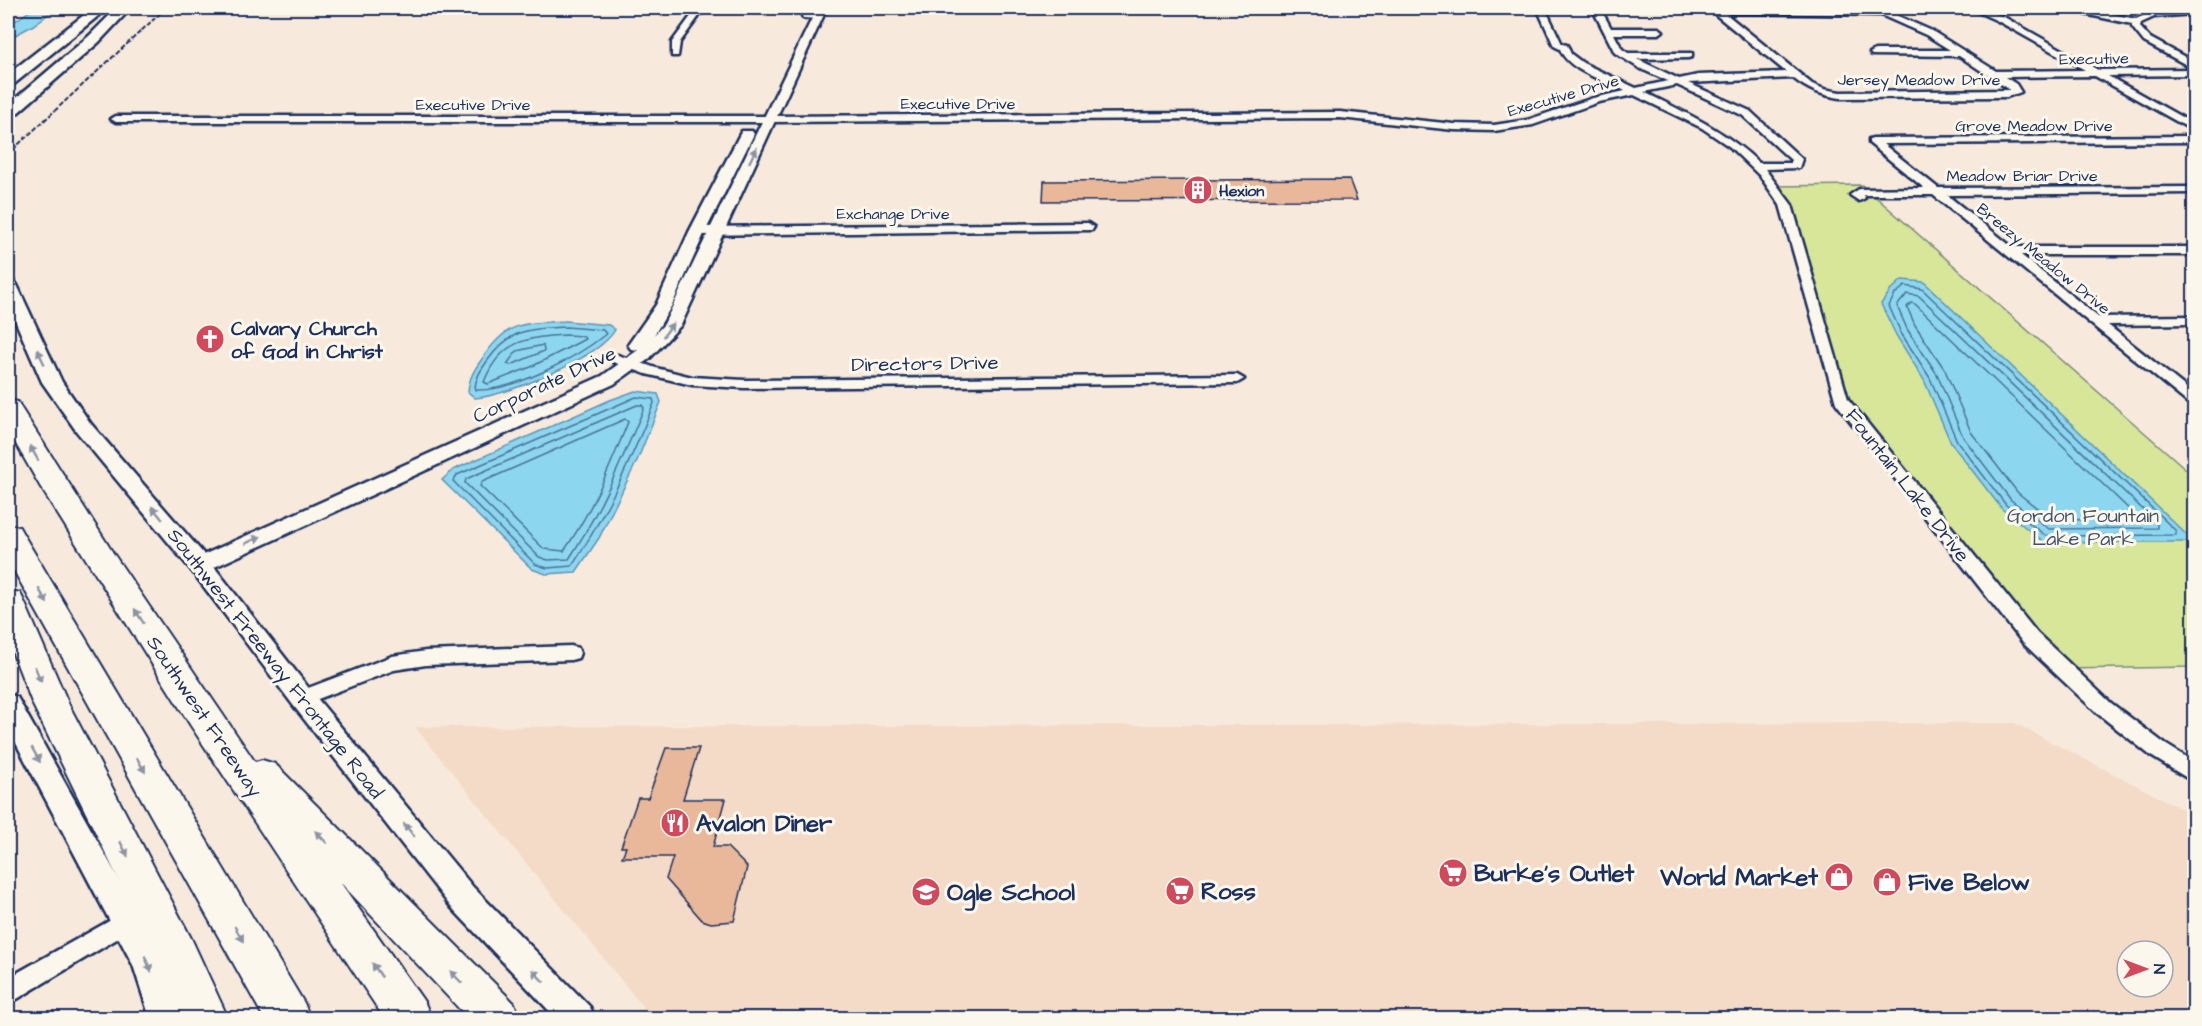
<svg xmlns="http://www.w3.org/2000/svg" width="2202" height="1026" viewBox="0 0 2202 1026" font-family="'Architects Daughter',sans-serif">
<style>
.built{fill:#f3dbc8;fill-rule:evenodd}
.green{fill:#d7e699;stroke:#798a7c;stroke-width:1.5}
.water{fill:#8dd6ef;stroke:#5f93b5;stroke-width:1.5}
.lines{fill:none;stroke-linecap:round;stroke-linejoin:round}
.shore{stroke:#497298;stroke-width:1.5}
.building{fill:#e9b89a;stroke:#1b2f5e;stroke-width:1.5}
.minor-casing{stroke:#1b2f5e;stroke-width:5}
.tertiary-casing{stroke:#1b2f5e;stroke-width:5}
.secondary-casing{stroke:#1b2f5e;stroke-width:5}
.trunk-casing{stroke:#1b2f5e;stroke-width:5}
.motorway-casing{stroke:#1b2f5e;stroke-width:4}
.minor{fill:#fbf7ec;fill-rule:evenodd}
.tertiary{fill:#fbf7ec;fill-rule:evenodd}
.secondary{fill:#fbf7ec;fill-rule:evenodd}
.trunk{fill:#fbf7ec;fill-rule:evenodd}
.motorway{fill:#fbf7ec;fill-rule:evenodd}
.rail{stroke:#1b2f5e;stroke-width:2;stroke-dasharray:5 2;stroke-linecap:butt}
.oneway{fill:#8b93a5}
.labels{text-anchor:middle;stroke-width:6;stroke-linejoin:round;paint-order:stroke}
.far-street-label{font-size:16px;fill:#1b2f5e;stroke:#fbf7ec}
.far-poi-label{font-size:16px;font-weight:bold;fill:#1b2f5e;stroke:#fbf7ec;text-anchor:start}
.poi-label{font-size:20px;font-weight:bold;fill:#1b2f5e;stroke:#fbf7ec;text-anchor:start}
.street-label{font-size:20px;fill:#1b2f5e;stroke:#fbf7ec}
.park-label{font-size:20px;fill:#41546a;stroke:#fbf7ec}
.near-poi-label{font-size:24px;font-weight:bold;fill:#1b2f5e;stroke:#fbf7ec;text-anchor:start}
</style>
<rect width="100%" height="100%" fill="#f7eadc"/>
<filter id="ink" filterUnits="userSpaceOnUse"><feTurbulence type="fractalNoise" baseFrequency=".0167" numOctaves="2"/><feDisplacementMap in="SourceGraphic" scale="12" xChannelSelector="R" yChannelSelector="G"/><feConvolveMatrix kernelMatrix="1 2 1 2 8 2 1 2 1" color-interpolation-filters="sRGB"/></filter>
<g filter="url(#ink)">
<path class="built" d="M2014,723l180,92v203h-1542l-237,-291zM2127,951h36v36h-36z"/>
<path class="green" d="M1862,185l332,291v191l-133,2 -220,-269 -46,-163 -23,-51z"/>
<g class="water">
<path d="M34,8h23l-25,18 -24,13v-13z"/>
<path d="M1902,280l22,2 270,260h-150l-42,-33 -51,-66 -27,-63 -28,-45 -15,-31 10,-14z"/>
<path d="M566,321l43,4 6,5c-16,28 -108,66 -140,68l-7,-6c1,-14 6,-22 14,-33 26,-39 40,-35 84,-38z"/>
<path d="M635,391l23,3 3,8 -24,59 -38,77 -23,34 -30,2 -14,-5 -90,-89 11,-10 157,-70z"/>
</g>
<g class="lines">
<g class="shore">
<path d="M1905,286l17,3 254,242v4l-130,1 -40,-31 -49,-64 -27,-63 -29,-45 -12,-27 6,-12z"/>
<path d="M1907,294l12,2 238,227v5l-108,1 -38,-29 -48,-63 -26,-63 -30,-45 -10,-23z"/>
<path d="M1911,303l4,1 219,210 1,5 -83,1 -34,-27 -47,-61 -26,-62 -30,-45 -8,-18z"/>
<path d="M566,327l37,3 3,4c-30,24 -93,58 -131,56 0,-12 6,-20 13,-30 23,-32 41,-31 78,-33z"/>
<path d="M566,335l17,1 2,3 -54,28 -43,17 -4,-2c16,-41 42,-45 82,-47z"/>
<path d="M543,345l1,6 -33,14 -4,-1 10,-13z"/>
<path d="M636,397l17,2 1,4c-23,57 -48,112 -82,163l-25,2 -12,-4 -82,-83 4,-6z"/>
<path d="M637,405h5l2,3c-22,52 -44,104 -75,151l-21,1 -9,-3 -74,-74 1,-4z"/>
<path d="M625,419l3,3c-18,45 -36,89 -64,129l-20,-2 -64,-63 2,-4z"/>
</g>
</g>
<g class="building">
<path d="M1349,179l8,21 -314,1 1,-20z"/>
<path d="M666,748h33l-16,51h43l-13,48h14l20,20 -13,54 -23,2 -9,-3 -36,-41 7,-22h-51l4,-10h-5l17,-49h10z"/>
</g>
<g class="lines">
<g class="minor-casing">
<g id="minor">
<path d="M697,8h8l-25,34 -2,14h-6v-14z"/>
<path d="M1537,8h8l17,36 5,1 4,9 12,9 53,25 32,-7 -29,-13 -24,-15 -23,-45h8l11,20h48l4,3 -4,3h-45l8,15 6,4h64v4l-3,1 -52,1 42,20 19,-4 88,-3 -70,-57 3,-6 13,-1 150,1 50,22 64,40 89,-1 -87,-49 -29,-13h10l25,9 94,53 96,-1v6l-86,1 86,48v7l-99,-55 -90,1 11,7 5,8 -14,5 -167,1c-19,-3 -32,-8 -47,-20l-105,5 62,28 52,48 -3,9 -34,1 27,36 56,194 189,234 74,70 54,41 29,18v18l-7,-2 -36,-22 -54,-43 -74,-70 -187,-240 -56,-198 -20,-29 -30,-29 -28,-19 -68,-33 -35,7 -66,23 -39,6 -40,-1 -114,-12 -570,4h-654l-5,-3 5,-3h654l570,-4 114,12 40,1 33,-5 66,-22 32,-7c-19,-10 -57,-20 -65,-42l-6,-3zM1725,13l156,2 45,20 24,15h-75l-5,3 2,2 87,1 51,34 -170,2 -16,-3 -12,-5zM1677,85l65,30 49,45v3h-32c-34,-33 -73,-50 -115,-71z"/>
<path d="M2087,9l49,10 16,-7 42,-3v5l-40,3 -13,6 -1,4 10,11 44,24v7l-50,-27 -12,-15v-3l-48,-10v-4z"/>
<path d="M806,13h13l4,3 -4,3 -16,-1 -1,-2z"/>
<path d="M2194,136v6l-311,2 55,44 256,-1v6l-247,2 65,52h182v8h-173l77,62 96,-1v8l-86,1 86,69v11l-5,-1 -256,-209h-70l2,3 -6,3 -9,-6 9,-6 65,-1 -55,-45v-4l4,-1z"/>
<path d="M1088,223l6,4 -2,3 -394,5 -6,-4 6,-4z"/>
<path d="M618,355l38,13 36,9 52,3 493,-5 7,4 -7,4 -493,5 -52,-3 -46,-11 -33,-12 -2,-3 2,-3z"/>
<path d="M571,646l7,2 2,5 -2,5 -7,2 -145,5 -32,5 -92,35 -7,-2 -3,-5 3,-5 97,-37 34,-5z"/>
<path d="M127,911l8,3 4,7 -4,7 -118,71 -9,3v-24z"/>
</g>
</g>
<g class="tertiary-casing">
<path id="tertiary" d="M817,8h10l-146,317 -32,34 -35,25 -406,186 -8,2 -8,-2 -3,-5 3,-5 410,-184 36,-26 -7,-1 -3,-4 28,-40 33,-73 51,-98 2,-3h10l2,3 -49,98 -33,73 -18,30 10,-11z"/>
</g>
<g class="secondary-casing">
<g id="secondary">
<path d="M8,280l6,1 3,4 45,97 29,42 117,135 103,132 162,196 117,120 5,11h-39l-105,-111 -158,-202 -101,-134 -115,-139 -35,-50 -34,-78z"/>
<path d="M8,694l9,3 142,254 25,67h-34l-17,-53 -125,-237z"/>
</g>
</g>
<g class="trunk-casing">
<g id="trunk">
<path d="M93,8h15l-94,76 -6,2v-12z"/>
<path d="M117,8h14l-32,34 -85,74 -6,2v-13l81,-69z"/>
</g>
</g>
<g class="motorway-casing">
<g id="motorway">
<path d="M8,400l10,2 3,6 94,148 140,206 7,-2 13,4 239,239 6,15h-52l-128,-136 85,121 6,15h-47l-193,-292 -151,-240 -32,-56z"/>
<path d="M8,524l11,3 4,7 281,469 6,15h-46l-256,-458z"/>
<path d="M8,590l12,3 4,8 45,104 123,235 36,78h-44l-24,-54 -127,-259 -25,-64z"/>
</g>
</g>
<use href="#minor" class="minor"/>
<use href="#tertiary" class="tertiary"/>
<use href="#secondary" class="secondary"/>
<use href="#trunk" class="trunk"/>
<use href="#motorway" class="motorway"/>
<path class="rail" d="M8,154l158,-146"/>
</g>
<defs><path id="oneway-solid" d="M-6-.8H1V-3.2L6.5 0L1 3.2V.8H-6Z" transform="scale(1.5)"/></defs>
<g class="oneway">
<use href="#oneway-solid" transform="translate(753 155) rotate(-64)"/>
<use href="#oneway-solid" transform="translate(668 330) rotate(-54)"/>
<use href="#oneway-solid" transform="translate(41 357) rotate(-115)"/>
<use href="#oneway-solid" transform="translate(34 453) rotate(-120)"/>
<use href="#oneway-solid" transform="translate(157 513) rotate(-130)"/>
<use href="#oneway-solid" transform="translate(253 540) rotate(-25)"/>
<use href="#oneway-solid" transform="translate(43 596) rotate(60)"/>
<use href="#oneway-solid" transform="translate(139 616) rotate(-123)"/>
<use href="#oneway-solid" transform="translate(38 674) rotate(67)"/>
<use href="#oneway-solid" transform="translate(36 755) rotate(61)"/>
<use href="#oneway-solid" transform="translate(141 765) rotate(60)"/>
<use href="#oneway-solid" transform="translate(409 830) rotate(-129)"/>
<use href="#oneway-solid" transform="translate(321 837) rotate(-134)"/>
<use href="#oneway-solid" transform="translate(124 849) rotate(63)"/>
<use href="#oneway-solid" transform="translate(239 934) rotate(60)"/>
<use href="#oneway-solid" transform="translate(148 964) rotate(68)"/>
<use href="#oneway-solid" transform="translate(377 970) rotate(-124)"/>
<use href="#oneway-solid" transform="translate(538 976) rotate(-134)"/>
<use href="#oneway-solid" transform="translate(456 977) rotate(-134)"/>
</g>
</g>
<defs>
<g id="building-disc" transform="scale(1.5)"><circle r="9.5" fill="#d1495b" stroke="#fbf7ec"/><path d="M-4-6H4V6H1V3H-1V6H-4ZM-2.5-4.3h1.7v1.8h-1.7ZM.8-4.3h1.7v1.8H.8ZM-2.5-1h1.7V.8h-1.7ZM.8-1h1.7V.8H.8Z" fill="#fff"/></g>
<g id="church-disc" transform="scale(1.5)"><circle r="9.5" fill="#d1495b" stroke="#fbf7ec"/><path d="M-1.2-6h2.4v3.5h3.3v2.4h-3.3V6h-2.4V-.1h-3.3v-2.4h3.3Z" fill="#fff"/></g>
<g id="restaurant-disc" transform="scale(1.5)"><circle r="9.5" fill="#d1495b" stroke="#fbf7ec"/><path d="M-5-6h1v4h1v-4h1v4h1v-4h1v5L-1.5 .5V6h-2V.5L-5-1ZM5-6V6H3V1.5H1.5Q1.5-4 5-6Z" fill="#fff"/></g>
<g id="supermarket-disc" transform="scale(1.5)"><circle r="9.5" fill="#d1495b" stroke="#fbf7ec"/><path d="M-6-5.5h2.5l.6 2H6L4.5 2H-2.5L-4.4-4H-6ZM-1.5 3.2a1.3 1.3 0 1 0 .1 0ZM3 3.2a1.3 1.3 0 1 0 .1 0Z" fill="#fff"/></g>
<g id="shop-disc" transform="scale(1.5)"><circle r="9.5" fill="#d1495b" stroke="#fbf7ec"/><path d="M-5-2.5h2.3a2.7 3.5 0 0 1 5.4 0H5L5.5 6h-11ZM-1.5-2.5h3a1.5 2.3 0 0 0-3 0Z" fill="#fff"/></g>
<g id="university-disc" transform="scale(1.5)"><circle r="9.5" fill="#d1495b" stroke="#fbf7ec"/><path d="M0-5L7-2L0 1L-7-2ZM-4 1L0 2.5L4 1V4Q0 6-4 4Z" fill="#fff"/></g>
</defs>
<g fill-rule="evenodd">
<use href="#building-disc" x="1198" y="190"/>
<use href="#church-disc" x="210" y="339"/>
<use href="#restaurant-disc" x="675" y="823"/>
<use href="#supermarket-disc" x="1453" y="873"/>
<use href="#shop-disc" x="1839" y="877"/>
<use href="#shop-disc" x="1887" y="882"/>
<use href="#supermarket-disc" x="1180" y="891"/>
<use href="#university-disc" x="926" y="892"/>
</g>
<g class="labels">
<g class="far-street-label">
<text transform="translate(2094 58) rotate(-1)" y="6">Executive</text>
<text x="1919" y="85">Jersey Meadow Drive</text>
<text transform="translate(1563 95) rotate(-16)" y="6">Executive Drive</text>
<text x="958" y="109">Executive Drive</text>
<text x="473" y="110">Executive Drive</text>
<text x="2034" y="131">Grove Meadow Drive</text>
<text x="2022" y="181">Meadow Briar Drive</text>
<text x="893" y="219">Exchange Drive</text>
<text transform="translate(2044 258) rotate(39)" y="6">Breezy Meadow Drive</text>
</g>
<g class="far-poi-label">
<text x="1219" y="196">Hexion</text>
</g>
<g class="poi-label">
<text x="231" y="335">Calvary Church<tspan x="231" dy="23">of God in Christ</tspan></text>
</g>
<g class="street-label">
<text transform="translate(925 363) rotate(-1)" y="7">Directors Drive</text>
<text transform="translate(544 384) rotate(-25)" y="7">Corporate Drive</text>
<text transform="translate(1908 485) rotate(52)" y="7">Fountain Lake Drive</text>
<text transform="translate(276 663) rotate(52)" y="7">Southwest Freeway Frontage Road</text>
<text transform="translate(205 716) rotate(56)" y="7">Southwest Freeway</text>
</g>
<g class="park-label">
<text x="2083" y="522">Gordon Fountain<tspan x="2083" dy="23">Lake Park</tspan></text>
</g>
<g class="near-poi-label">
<text x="696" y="831">Avalon Diner</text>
<text x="1474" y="881">Burke's Outlet</text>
<text x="1818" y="885" text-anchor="end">World Market</text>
<text x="1908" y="890">Five Below</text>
<text x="1201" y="899">Ross</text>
<text x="947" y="900">Ogle School</text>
</g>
</g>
<rect width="2202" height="1026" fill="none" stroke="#fbf7ec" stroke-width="30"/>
<rect x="15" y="15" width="2172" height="996" fill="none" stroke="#1b2f5e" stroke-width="2" filter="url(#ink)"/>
<g transform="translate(2145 969) rotate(90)"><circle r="28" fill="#fbf7ec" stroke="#a1a7b3" stroke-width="1.5"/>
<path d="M0-4.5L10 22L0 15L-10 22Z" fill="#d1495b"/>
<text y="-9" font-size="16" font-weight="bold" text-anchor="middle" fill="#1b2f5e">N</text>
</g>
</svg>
